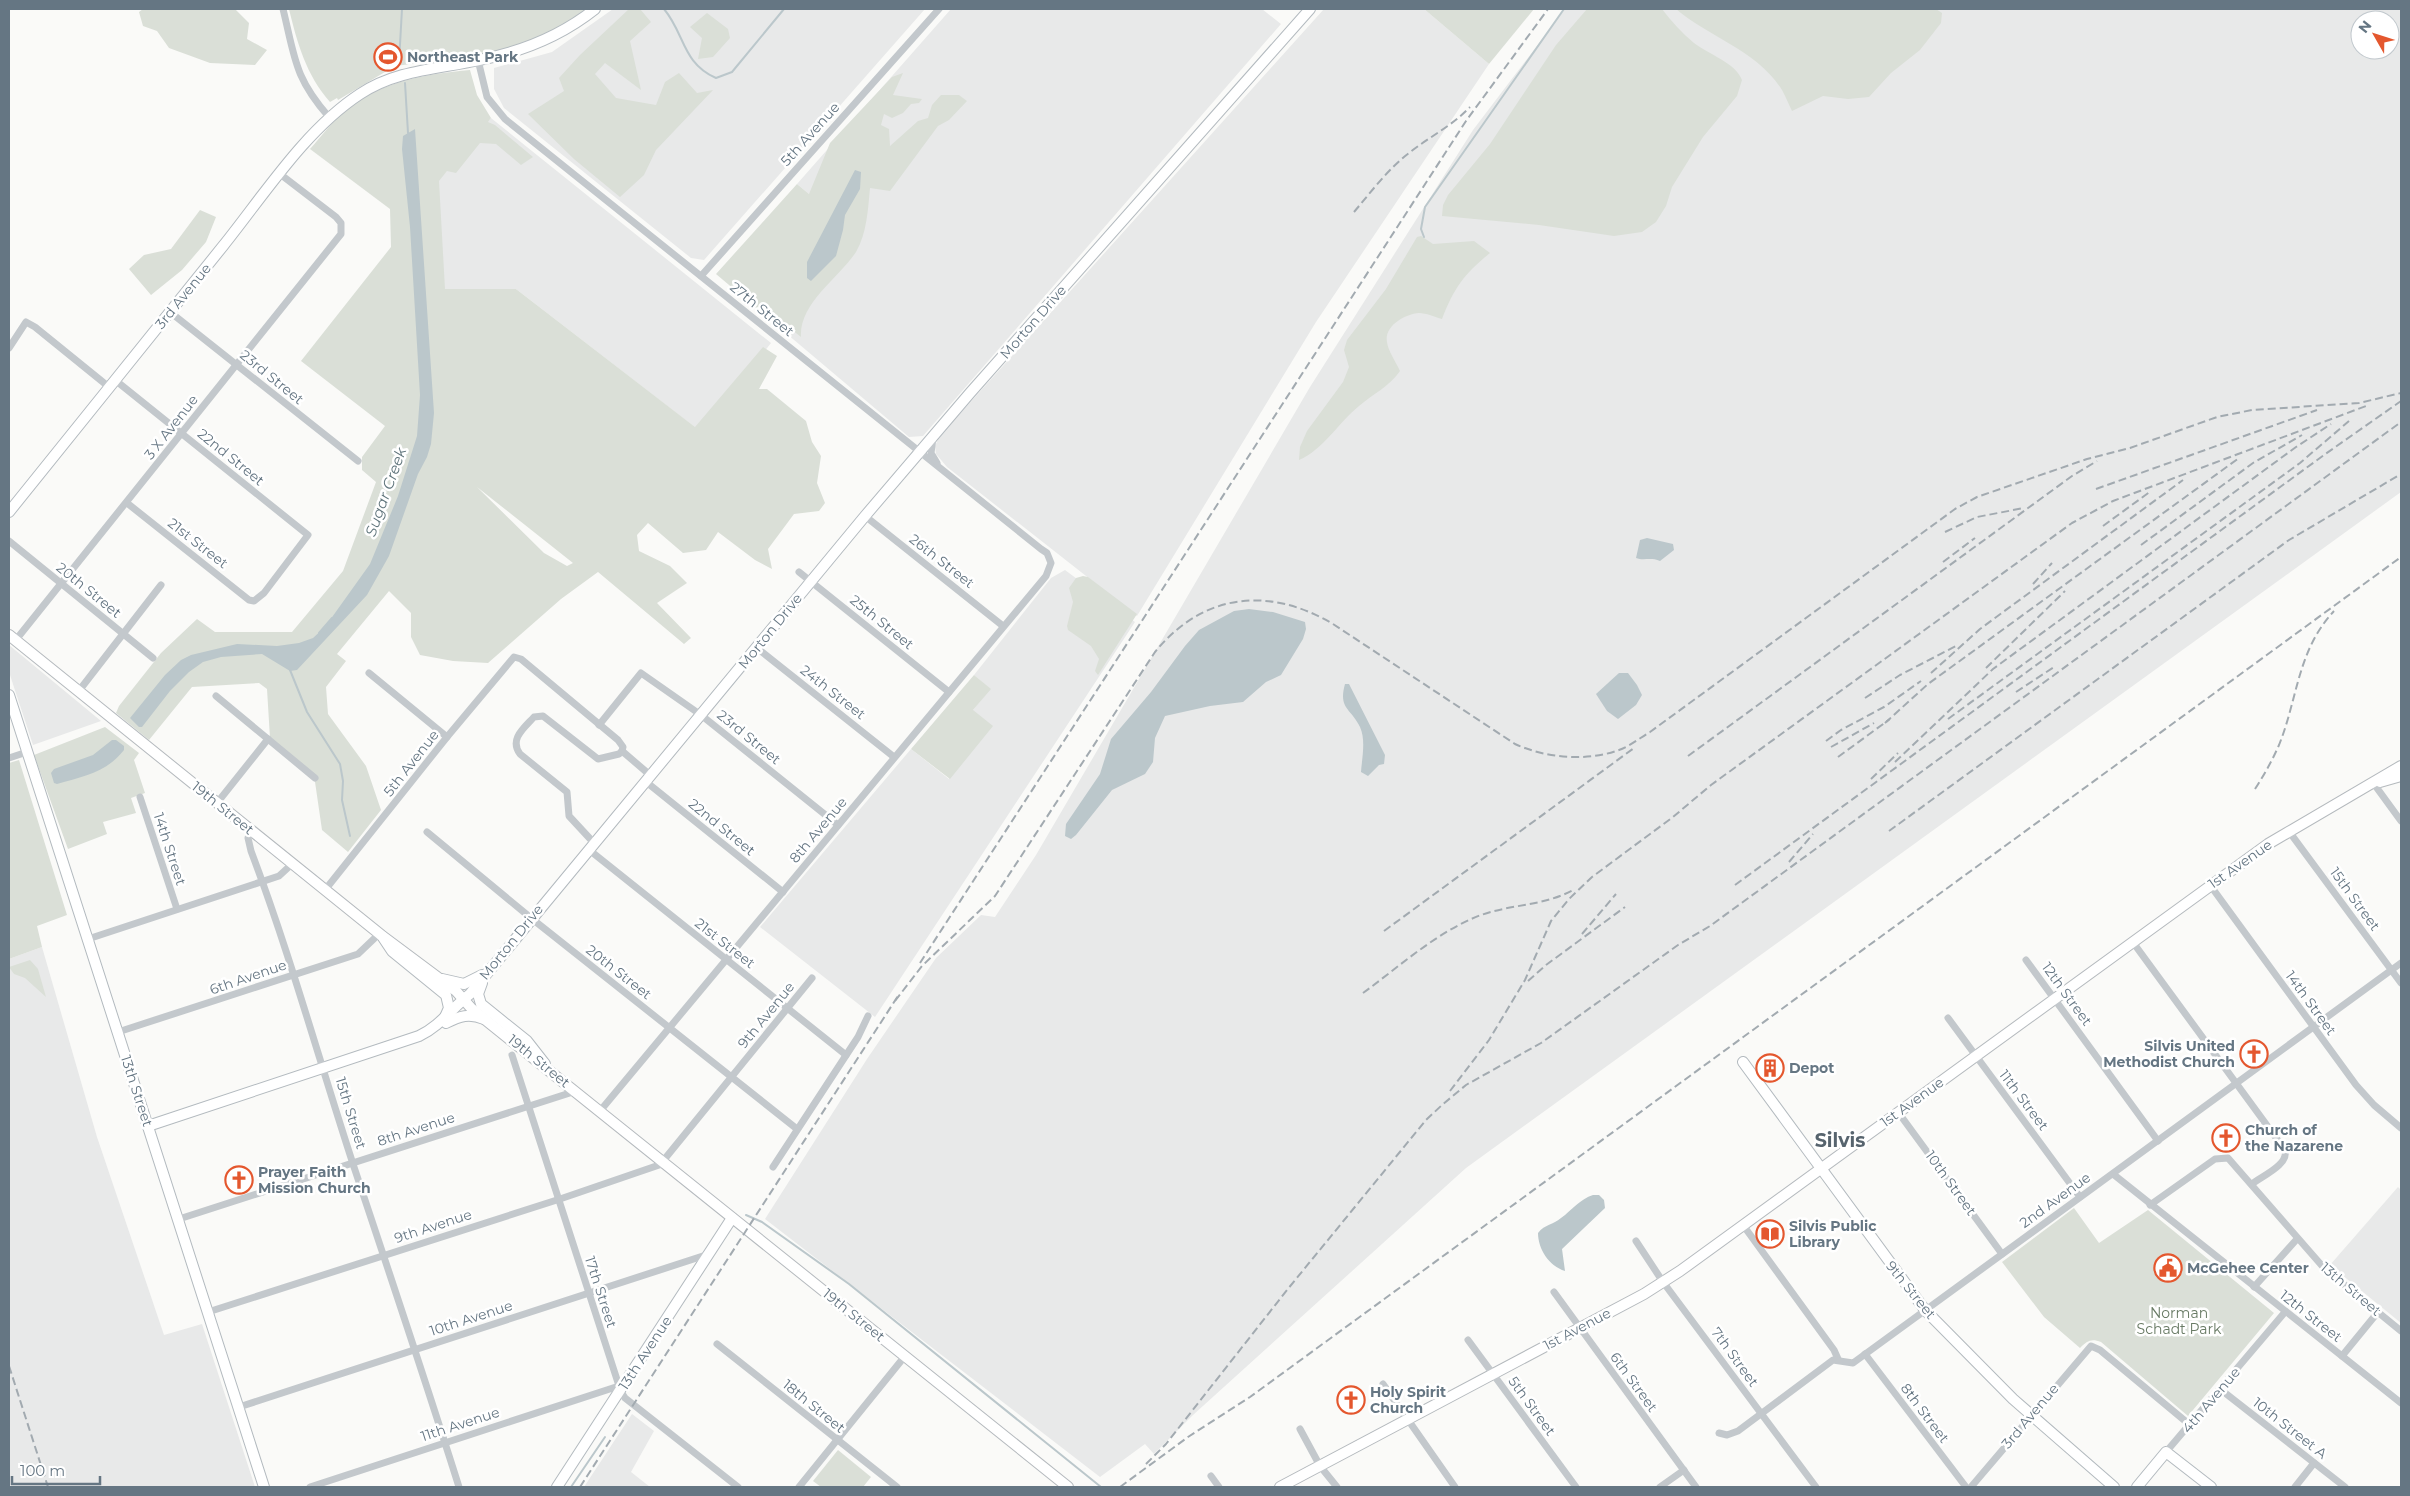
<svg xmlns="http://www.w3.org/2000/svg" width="2410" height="1496" viewBox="0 0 2410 1496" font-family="Montserrat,sans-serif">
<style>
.built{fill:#e8e9e9;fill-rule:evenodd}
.green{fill:#dadfd7;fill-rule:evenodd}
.water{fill:#bbc7cb}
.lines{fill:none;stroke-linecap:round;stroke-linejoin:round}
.stream{stroke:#bbc7cb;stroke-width:2}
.secondary-casing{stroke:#b3babf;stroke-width:12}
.primary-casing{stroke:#b5babe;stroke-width:12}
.street{stroke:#c3c8cc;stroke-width:7}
.secondary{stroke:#fff;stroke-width:10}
.primary{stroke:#fff;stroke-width:10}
.rail{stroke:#a2aab0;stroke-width:2;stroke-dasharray:8 4;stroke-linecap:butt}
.labels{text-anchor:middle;stroke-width:5;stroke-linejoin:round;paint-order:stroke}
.poi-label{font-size:14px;font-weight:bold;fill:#657683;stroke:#fff;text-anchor:start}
.street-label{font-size:14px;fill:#657683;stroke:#fff}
.park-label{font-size:14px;fill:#687a64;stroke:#fff}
.water-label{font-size:15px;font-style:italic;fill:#60757c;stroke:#fff}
.district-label{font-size:19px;font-weight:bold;fill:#57646e;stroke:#fff}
</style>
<rect width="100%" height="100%" fill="#fafaf8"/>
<g class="built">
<path d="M613,9h312l-221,251 -13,-2 -187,-150 -10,-19v-21l58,-16z"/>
<path d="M951,9h311l19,15 -358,412 -14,1 -122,-103 72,-98 -62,-52z"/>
<path d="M1324,9h100l65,55 -173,258 -179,294 -190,-149 -11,-13 -1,-8 4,-9z"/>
<path d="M1565,9h836v483l-935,676 -273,247 -39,39 -9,-10 -45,33 -335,-258 102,-160 69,-101 45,-43 14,2 41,-62 274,-468 163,-257zM2360,20h30v30h-30z"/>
<path d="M491,118l280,225 -70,89 -185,-143h-72l-6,-108z"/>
<path d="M1065,570l70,52 -260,395 -115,-90 151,-178 38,30 24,-69 17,-21 -16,-14 77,-97z"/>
<path d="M9,645l92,76 -68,24 -24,-73z"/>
<path d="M42,947l55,190 67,198 38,-11 53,163h-246v-528z"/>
<path d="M2398,1187l3,3v133l-71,-58z"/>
<path d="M632,1414l22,17 -23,41 19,15h-66z"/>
</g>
<g class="green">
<path d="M143,9h92l14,14 -2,16 20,11 -12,15 -45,-2 -41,-15 -12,-17 -14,-5 -4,-14z"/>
<path d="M289,9h300l-36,22 -38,16 -30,8 -90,11 -57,34 -1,-2 -7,4c-24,-27 -33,-60 -41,-93z"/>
<path d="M629,9h11l11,13 -21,19 11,49 -36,-27 -10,11 21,24 40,7 9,-23 14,-9 18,20 16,-3 -57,60 -12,25 -24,22 -46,-38 -46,-45 36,-23 -5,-13 21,-23z"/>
<path d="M1424,9h110l-45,55z"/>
<path d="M1587,9h75c9,12 20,24 32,34 14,11 42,20 48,37l-5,16 -34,41 -31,50 -6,19 -10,16 -14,10 -28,4 -75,-11 -97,-9 1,-11 5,-10 42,-51 66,-99z"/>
<path d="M1676,9h260l6,4 -1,10 -21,27 -29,23 -22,24 -21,2 -25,-3 -31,15c-3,-6 -6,-14 -10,-21 -24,-39 -73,-53 -106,-81z"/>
<path d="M707,13l21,16 2,9 -17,19 -15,2 4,-21 -12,-11z"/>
<path d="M470,70l7,25 14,23 -3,4 7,3 38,32 -12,8 -25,-21 -16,-1 -24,30 -9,-2 -8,10 6,108h71l179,138 68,-80 14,9 -18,33h8l39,32 6,21 9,14 -4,27 8,20 -6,8 -25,3 -26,35 4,20 -17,-9 -37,-28 -12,18 -23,3 -35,-30 -11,12 2,16 31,15 17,17 -30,20 34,35 -7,6 -86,-72 -37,27 -73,64 -35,-2 -33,-6 -9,-18v-24l-22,-22 -52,63 9,7 -20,26 2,27 38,52 15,44 -33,42 -26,-22 -8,-55 -44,-37 -3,-49 -8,-6 -67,4 -43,53 -33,-27 3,-7 42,-53 36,-34 18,13h77l51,-61 33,-89 -14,-12v-13l23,-31 -84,-65 90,-114 -1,-38 -80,-60c12,-13 23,-29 37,-40 36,-28 79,-35 123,-39zM477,487l96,76 -6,3 -23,-13z"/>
<path d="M903,73l-10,22 29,4 -3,4 -8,1 -8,9 -11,5 -8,-4 -3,11 8,4 1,17 28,-25 10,-3 4,-13 9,-10h18l8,6 -18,19 -11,6 -48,65 -20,-3c-2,21 -3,45 -14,64 -17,26 -57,51 -55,85l-10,-8 -4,5 -71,-60 81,-90 12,10 21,-51 62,-66z"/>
<path d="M200,210l16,7 -10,25 -24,28 -31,25 -22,-26 15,-14 27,-6z"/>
<path d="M1421,236l12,8 41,-3 16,12c-26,21 -36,35 -48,66 -7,-2 -16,-6 -23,-6 -14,1 -35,13 -32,29 1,9 9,20 13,29 -10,15 -27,23 -41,35 -20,16 -36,44 -60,54l1,-13 7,-16 36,-49 6,-15 -5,-17 3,-10 39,-51 31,-52z"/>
<path d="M1083,576l5,1 49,37 -39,61 -3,-4 4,-12 -8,-13 -23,-16 -1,-4 6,-24 -4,-14 7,-10z"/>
<path d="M974,675l17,14 -18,21 20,16 -43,53 -39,-30z"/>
<path d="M105,727l34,26 -5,7 11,33 -14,5 5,15 -33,9 4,12 -39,15 -34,-94z"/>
<path d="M19,760l48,155 -30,11 5,21 -33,12v-196z"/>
<path d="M30,960l8,9 8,28 -21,-19 -11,-4 -5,-7z"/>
<path d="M2074,1208l25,35 49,-33 126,103 -86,103 -87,-74c-10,-4 -14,-1 -21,6l-36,-31 -42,-55z"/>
<path d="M838,1450l33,27 -8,10h-42l-8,-6z"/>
</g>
<g class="water">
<path d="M415,129l19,284 -3,31 -4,13 -9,17 -29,82 -22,39 -70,75 -7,1 -28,-17 -41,3 -18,5 -14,10 -19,19 -28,36h-3l-9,-9 35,-43 16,-15 10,-5 46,-11 40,2 22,-3 14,-5 12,-11 45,-63 28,-68 19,-60 3,-41 -10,-168 -8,-78 1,-13z"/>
<path d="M855,170l6,2 -1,17 -15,26 -2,15 -7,26 -25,25 -4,-3v-16z"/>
<path d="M1647,538l26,6 1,6 -14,11c-9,-4 -17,0 -24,-3l4,-18z"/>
<path d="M1249,609l24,3 32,10 1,7 -3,10 -22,36 -15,7 -23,20 -33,4 -45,10 -10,22 -2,24 -8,12 -33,16 -36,45 -5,4 -6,-3 1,-12 34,-50 11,-35 40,-47 34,-46 14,-16 35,-19z"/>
<path d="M1619,673h9l9,12 5,10 -6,10 -18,14 -11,-8 -11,-17z"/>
<path d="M1345,684h4l36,71 -1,9 -5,1 -11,11 -7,-4c1,-14 5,-32 -1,-45 -9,-19 -22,-18 -15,-43z"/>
<path d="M112,740h4l8,6v4c-18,23 -40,26 -67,34l-3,-1 -3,-10 3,-4 39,-14z"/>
<path d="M1593,1195h6l5,5 1,8 -43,41 3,22c-16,-5 -27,-22 -27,-38 7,-9 15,-8 23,-15 11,-8 19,-19 32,-23z"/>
</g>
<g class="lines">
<g class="stream">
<path d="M664,9c21,25 18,54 52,69l16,-6 52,-63"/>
<path d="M399,62l3,-53"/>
<path d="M405,83l3,50"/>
<path d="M1424,237l-3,-8 4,-22 139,-198"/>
<path d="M319,633l13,-15"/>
<path d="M290,670l17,42 33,52 3,17 -1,19 8,36"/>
<path d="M746,1215l16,7 87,62 252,203"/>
<path d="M571,1487l34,-50"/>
</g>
<g class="secondary-casing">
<g id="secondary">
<path d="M9,512c71,-89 143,-177 214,-266 41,-51 82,-116 137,-152 36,-24 78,-25 119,-34 42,-8 82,-24 116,-51"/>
<path d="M9,695l255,792"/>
<path d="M382,936l10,15 54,44 3,13 -4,9"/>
<path d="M442,979l22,5 18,-9"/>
<path d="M482,983l-4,11 3,10 46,37 18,23"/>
<path d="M446,1023c14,-7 23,-10 38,-4"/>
<path d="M1743,1062l182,248 88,89 101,88"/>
<path d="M148,1126l271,-90c21,-10 33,-28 51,-42l395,-478 105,-123 340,-384"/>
<path d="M557,1487l175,-269"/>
<path d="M2137,1487l29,-35 45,35"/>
</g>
</g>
<g class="primary-casing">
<g id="primary">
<path d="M9,635l372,300 75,56 16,18 596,478"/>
<path d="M2380,782l21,-6"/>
<path d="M1280,1487l364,-193 36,-23 588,-427 133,-78"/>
</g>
</g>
<g class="street">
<path d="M283,9c12,49 11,68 46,108"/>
<path d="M478,60l9,37 18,22 536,430 6,4 4,10 -5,13 -446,535"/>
<path d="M701,276l238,-267"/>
<path d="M170,312l188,149"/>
<path d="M9,348l17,-26 9,5 74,60"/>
<path d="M115,380l193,155 -44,58 -10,8 -5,-1 -122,-97"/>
<path d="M933,438l-2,15 6,10"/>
<path d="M865,516l138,110"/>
<path d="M9,541l144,117"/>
<path d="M799,572l150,120"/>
<path d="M15,641l326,-407v-11l-5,-6 -56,-43"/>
<path d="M757,648l137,109"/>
<path d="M369,673l78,64"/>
<path d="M78,692l83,-107"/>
<path d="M216,696l99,82"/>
<path d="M599,725l42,-52 60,42 137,110"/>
<path d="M9,758l18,-6"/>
<path d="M645,781l138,111"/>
<path d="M2374,784l27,37"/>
<path d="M140,797l37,112"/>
<path d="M217,803l51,-64"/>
<path d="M2288,830l113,153"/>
<path d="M251,831l-3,7 3,13c39,103 68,209 102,313 36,108 72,215 106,323"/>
<path d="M427,832l104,86 266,211"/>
<path d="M594,843l-25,-27 -2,-24 -47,-38c-11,-15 4,-26 14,-37l9,-1 55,43 21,-5 3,-3"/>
<path d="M588,849l258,206"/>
<path d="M2210,885l146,200 18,20 27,23"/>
<path d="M325,890l122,-153 67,-80 7,2 97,81 5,7 -1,4 28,24"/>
<path d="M88,939l191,-63 13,-12"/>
<path d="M2132,941l153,209c4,15 -23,26 -33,34"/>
<path d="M2026,960l132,181"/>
<path d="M1948,1018l132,179"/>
<path d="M118,1032l240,-78 21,-20"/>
<path d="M512,1055l109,337 4,6 113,89"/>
<path d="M1898,1112l104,142"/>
<path d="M663,1161l149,-183"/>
<path d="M773,1167l85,-130 10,-21"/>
<path d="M2113,1174l288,229"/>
<path d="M2150,1205l65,-46 13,-1 96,110 77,63"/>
<path d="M179,1219l397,-128"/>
<path d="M1743,1225l91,125 4,9"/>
<path d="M1636,1241l27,41 153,205"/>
<path d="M2254,1287l43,-48"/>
<path d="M1554,1292l142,195"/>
<path d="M208,1312l352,-113 105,-36"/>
<path d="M1468,1340l108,147"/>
<path d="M717,1344l180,143"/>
<path d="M1865,1354l101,133"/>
<path d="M2342,1356l36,-44"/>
<path d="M1383,1384l72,103"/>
<path d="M2220,1389l125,98"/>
<path d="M239,1407l470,-153"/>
<path d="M1300,1429l20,37 17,21"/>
<path d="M1719,1433l8,2 11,-4 95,-71 20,3 548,-400"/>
<path d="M2166,1452l119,-140"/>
<path d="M1211,1476l8,11"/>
<path d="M310,1487l309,-101"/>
<path d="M799,1487l106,-131"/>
<path d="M1660,1487l24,-17"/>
<path d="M1971,1487l120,-141 9,4 90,75"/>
<path d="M2295,1487l19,-24"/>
</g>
<use href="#secondary" class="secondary"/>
<use href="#primary" class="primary"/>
<g class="rail">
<path d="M1354,212c17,-20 34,-43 55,-59 20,-16 43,-27 61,-46"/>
<path d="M2096,489l221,-79"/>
<path d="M2103,526l48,-35"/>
<path d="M1945,532l32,-15 47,-9"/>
<path d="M2141,545l112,-82 49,-28"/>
<path d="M1943,562l32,-24"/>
<path d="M2033,584l19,-21"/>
<path d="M1986,668l79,-77"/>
<path d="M1931,673l49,-44 203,-149"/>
<path d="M2016,692l38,-25"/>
<path d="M1865,698l35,-23 58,-30"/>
<path d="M1948,719l352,-256 49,-42"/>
<path d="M1885,723l43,-39 311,-226"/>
<path d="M1826,741l15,-11 43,-23 37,-26"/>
<path d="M1831,747l43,-24"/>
<path d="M1688,756l384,-280 25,-15"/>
<path d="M1838,757l52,-38"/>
<path d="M1895,762l98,-93 303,-222 35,-23"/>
<path d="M1871,779l27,-26"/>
<path d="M2255,789c9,-14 17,-28 24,-44 19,-47 18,-94 55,-134"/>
<path d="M1889,831l400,-291 112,-66"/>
<path d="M1789,862l24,-28"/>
<path d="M1735,885l589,-430 77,-54"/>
<path d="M1384,931l250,-183"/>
<path d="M1582,934l34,-40"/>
<path d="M920,963l546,-842 82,-112"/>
<path d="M1528,981l18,-16 79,-58"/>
<path d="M1363,993c37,-27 75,-62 118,-78 31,-11 63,-9 92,-25"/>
<path d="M895,1001l27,-35 73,-70 160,-244c48,-59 114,-66 178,-28l182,120c31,14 71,18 104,6 11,-4 21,-12 31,-18l305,-223 22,-12 110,-38 43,-11 87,-31 35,-7 107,-7 42,-10"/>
<path d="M1450,1091l39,-51 36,-60 26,-59 18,-22 23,-22 81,-60 38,-32 361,-262 41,-22 253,-95"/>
<path d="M9,1366l39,121"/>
<path d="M1146,1464l20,-20 121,-154 139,-170 16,-15 24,-20 75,-42 137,-98 32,-19 691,-504"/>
<path d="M580,1487l318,-491"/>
<path d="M1120,1487l68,-50 62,-40 1151,-840"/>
</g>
</g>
<defs>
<g id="stadium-ring" transform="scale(1.4375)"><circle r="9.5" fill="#fff" stroke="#e4572e" stroke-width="1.5"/><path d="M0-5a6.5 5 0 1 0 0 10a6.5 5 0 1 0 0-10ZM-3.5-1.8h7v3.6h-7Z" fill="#e4572e"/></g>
<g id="church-ring" transform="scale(1.4375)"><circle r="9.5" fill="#fff" stroke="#e4572e" stroke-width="1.5"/><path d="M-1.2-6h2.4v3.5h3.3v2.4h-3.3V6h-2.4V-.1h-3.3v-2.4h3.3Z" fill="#e4572e"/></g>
<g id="building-ring" transform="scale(1.4375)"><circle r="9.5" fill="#fff" stroke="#e4572e" stroke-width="1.5"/><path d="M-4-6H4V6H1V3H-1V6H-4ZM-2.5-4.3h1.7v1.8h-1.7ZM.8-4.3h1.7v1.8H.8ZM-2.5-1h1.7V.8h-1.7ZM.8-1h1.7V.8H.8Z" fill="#e4572e"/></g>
<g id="library-ring" transform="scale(1.4375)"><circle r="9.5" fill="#fff" stroke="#e4572e" stroke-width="1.5"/><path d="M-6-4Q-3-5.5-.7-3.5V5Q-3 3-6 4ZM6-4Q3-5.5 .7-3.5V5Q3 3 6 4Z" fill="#e4572e"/></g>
<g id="civic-ring" transform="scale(1.4375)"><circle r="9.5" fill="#fff" stroke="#e4572e" stroke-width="1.5"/><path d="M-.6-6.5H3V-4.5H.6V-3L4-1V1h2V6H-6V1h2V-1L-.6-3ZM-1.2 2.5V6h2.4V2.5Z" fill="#e4572e"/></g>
</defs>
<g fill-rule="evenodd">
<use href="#stadium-ring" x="388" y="57"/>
<use href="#church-ring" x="2254" y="1054"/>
<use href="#building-ring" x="1770" y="1068"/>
<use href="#church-ring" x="2226" y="1138"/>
<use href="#church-ring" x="239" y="1180"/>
<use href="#library-ring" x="1770" y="1234"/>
<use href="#civic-ring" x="2168" y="1268"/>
<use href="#church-ring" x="1351" y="1400"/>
</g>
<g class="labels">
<g class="poi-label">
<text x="407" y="62">Northeast Park</text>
<text x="2235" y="1051" text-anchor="end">Silvis United<tspan x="2235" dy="16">Methodist Church</tspan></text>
<text x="1789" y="1073">Depot</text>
<text x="2245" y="1135">Church of<tspan x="2245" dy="16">the Nazarene</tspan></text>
<text x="258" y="1177">Prayer Faith<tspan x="258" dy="16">Mission Church</tspan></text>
<text x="1789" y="1231">Silvis Public<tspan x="1789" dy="16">Library</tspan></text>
<text x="2187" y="1273">McGehee Center</text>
<text x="1370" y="1397">Holy Spirit<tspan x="1370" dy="16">Church</tspan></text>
</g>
<g class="street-label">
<text transform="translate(810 134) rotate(-48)" y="5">5th Avenue</text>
<text transform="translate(183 296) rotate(-51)" y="5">3rd Avenue</text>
<text transform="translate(762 309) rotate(39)" y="5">27th Street</text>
<text transform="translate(1033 322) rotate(-49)" y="5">Morton Drive</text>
<text transform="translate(272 377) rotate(39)" y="5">23rd Street</text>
<text transform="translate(171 427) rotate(-52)" y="5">3 X Avenue</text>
<text transform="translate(231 457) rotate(39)" y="5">22nd Street</text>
<text transform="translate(198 543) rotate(38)" y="5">21st Street</text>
<text transform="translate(942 561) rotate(38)" y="5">26th Street</text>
<text transform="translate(89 590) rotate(39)" y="5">20th Street</text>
<text transform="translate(882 622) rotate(39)" y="5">25th Street</text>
<text transform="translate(770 631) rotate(-51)" y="5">Morton Drive</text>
<text transform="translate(833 692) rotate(38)" y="5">24th Street</text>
<text transform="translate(749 737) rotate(39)" y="5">23rd Street</text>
<text transform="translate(411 763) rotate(-52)" y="5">5th Avenue</text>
<text transform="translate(223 808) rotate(39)" y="5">19th Street</text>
<text transform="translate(722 827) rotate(39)" y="5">22nd Street</text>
<text transform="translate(818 830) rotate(-50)" y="5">8th Avenue</text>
<text transform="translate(170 849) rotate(72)" y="5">14th Street</text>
<text transform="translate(2240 864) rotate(-35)" y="5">1st Avenue</text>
<text transform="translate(2355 899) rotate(54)" y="5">15th Street</text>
<text transform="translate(511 942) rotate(-51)" y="5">Morton Drive</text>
<text transform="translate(725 943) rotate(38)" y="5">21st Street</text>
<text transform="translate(619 972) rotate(38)" y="5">20th Street</text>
<text transform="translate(248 977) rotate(-19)" y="5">6th Avenue</text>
<text transform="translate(2067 994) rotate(54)" y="5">12th Street</text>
<text transform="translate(2311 1003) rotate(54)" y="5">14th Street</text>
<text transform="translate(766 1015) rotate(-51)" y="5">9th Avenue</text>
<text transform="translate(539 1061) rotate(39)" y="5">19th Street</text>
<text transform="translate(137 1091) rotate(72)" y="5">13th Street</text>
<text transform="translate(2024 1100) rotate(53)" y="5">11th Street</text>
<text transform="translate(1912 1102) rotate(-36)" y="5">1st Avenue</text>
<text transform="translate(351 1113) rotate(73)" y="5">15th Street</text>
<text transform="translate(416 1129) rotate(-18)" y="5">8th Avenue</text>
<text transform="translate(1951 1183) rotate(54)" y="5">10th Street</text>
<text transform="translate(2055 1200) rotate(-36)" y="5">2nd Avenue</text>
<text transform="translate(433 1226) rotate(-18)" y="5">9th Avenue</text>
<text transform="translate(2351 1289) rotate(40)" y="5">13th Street</text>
<text transform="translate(1911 1290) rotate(51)" y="5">9th Street</text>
<text transform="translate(601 1292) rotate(72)" y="5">17th Street</text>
<text transform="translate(854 1315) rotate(39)" y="5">19th Street</text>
<text transform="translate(2311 1316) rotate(38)" y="5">12th Street</text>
<text transform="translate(471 1318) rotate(-18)" y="5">10th Avenue</text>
<text transform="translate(1577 1329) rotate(-28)" y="5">1st Avenue</text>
<text transform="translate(645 1353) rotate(-57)" y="5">13th Avenue</text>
<text transform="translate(1735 1357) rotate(54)" y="5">7th Street</text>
<text transform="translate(1634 1382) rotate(54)" y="5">6th Street</text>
<text transform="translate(2211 1400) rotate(-50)" y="5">4th Avenue</text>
<text transform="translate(814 1406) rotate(39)" y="5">18th Street</text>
<text transform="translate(1532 1406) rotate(54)" y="5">5th Street</text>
<text transform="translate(1925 1413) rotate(53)" y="5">8th Street</text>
<text transform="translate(2030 1416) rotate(-50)" y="5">3rd Avenue</text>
<text transform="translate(460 1424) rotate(-18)" y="5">11th Avenue</text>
<text transform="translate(2290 1428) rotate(38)" y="5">10th Street A</text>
</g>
<g class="park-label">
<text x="2179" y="1318">Norman<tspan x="2179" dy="16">Schadt Park</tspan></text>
</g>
<g class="water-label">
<text transform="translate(386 492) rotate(-70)" y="5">Sugar Creek</text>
</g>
<g class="district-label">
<text x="1840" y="1147">Silvis</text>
</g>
</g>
<rect width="2410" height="1496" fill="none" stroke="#657683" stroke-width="20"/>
<g transform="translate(2375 35) rotate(309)"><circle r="24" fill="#ffffff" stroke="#c1c8cd"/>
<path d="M0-4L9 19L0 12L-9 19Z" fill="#e4572e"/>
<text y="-8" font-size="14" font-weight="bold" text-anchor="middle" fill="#657683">N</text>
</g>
<path d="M12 1476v8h88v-8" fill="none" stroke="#657683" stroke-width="2.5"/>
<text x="20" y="1476" font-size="15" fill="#657683" stroke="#ffffff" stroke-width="4" paint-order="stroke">100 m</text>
</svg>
